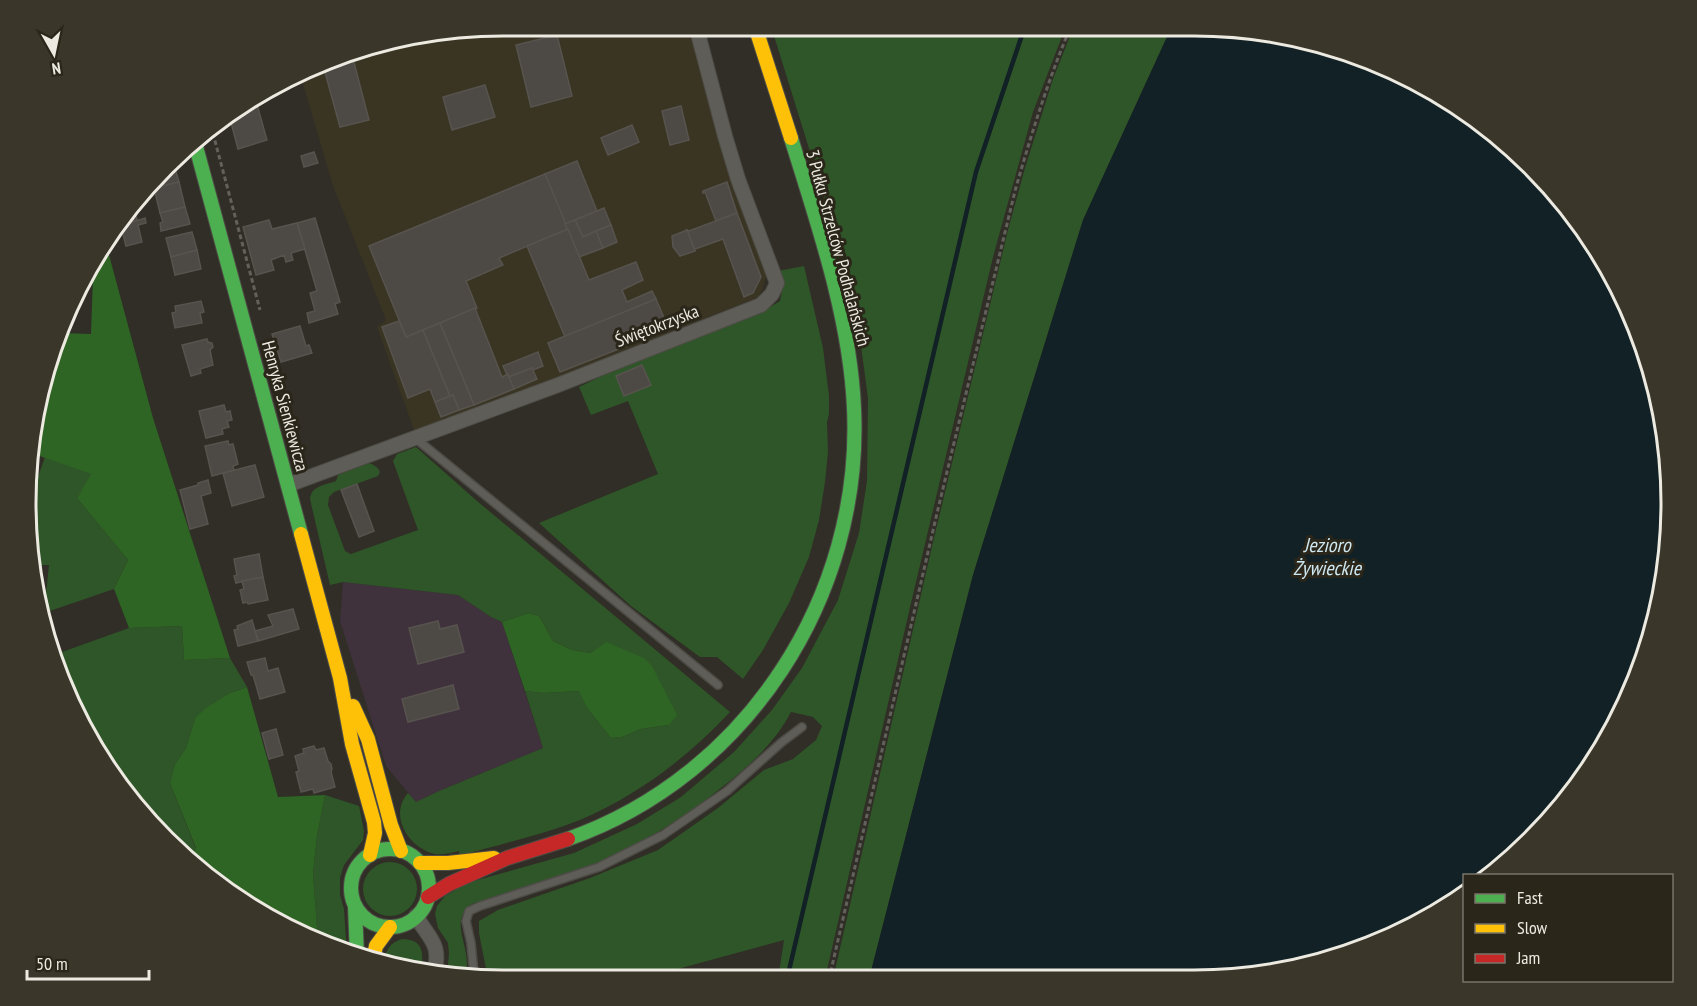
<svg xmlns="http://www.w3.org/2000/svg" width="1697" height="1006" viewBox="0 0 1697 1006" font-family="'PT Sans Narrow',sans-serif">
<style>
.commercial{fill:#3f323c}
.built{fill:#3a3523}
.green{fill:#2f5628}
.forest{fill:#2e6424}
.water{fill:#122125}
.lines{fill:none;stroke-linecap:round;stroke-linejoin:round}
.stream{stroke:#122125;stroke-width:4.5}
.building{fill:#4d4944;stroke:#57534e;stroke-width:1.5}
.lane-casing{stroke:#4e4c46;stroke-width:10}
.street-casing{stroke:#4e4c46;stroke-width:16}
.fast-casing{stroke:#4e4c46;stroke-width:16}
.slow-casing{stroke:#4e4c46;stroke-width:16}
.jam-casing{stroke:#4e4c46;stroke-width:16}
.path{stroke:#62615c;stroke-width:3;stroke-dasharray:4.5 3;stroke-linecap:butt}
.lane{stroke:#5e5d57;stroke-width:7}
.street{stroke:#5e5d57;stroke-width:14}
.fast{stroke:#4caf50;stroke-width:14}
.slow{stroke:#ffc107;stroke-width:14}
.jam{stroke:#c62828;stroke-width:14}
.labels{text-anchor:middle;stroke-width:6;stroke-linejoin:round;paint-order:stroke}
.street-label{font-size:18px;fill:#eceae1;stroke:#2a2619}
.water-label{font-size:20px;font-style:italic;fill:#cee8f1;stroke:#2a2619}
.rim{fill:none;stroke:#eceae1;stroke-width:3}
</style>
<rect width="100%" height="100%" fill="#302e26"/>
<path class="commercial" d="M343,582l115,13 33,22 11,5 41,126 -104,43 -23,11 -30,-36 -46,-145z"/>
<path class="built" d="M503,26h193l77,246 -7,5 -4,13 -4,7 -203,81 -141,52 -37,-103 9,-7 -54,-137 -31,-106 49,-26z"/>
<g class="green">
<path d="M771,26h295l-33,86 -40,145 -82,346 -86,376h-47l6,-39 -143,39h-66l-3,-9 -33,9h-51l-9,-46v-12l19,-11 92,-32 68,-28 60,-42 46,-38 29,-11 23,-19 6,-14 -9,-9 -22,-5c-17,32 -42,54 -70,76 -36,29 -75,53 -116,72 -42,19 -87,30 -131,43 -31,18 4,50 -11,75l-16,-3 2,-21 -1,-11 -10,-15 -3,-14 2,-8 8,-10 22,-13 107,-30 63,-29 44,-27 53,-45 38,-42 30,-42 36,-68 21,-67 8,-52 1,-83 -7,-52 -8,-48 -14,-53z"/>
<path d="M1074,26h98l-89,194 -110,355 -104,404h-36l101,-441 74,-308 17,-62 28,-89z"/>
<path d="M804,266l19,82 6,48v18l-2,8 1,30 -3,30 -6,38 -10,37 -20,46 -26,47 -20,29 -26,-22h-17l-69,-51 -92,-83 119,-49 -30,-73 -37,14 -12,-28 35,-17 153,-61 13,-8 2,-11 -4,-19z"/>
<path d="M416,447l61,54 253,211c-42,45 -93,84 -150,108 -38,15 -80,24 -120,36l-1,-5c-9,2 -19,5 -28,2 -24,-8 -42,-38 -23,-60l8,9 23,-11 104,-43 -18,-57 19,2 36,-2 7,17 24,30 11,-1 19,-8 28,-4 -78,-72 -19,-3 -19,-9 -14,-25 -11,-3 -26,9 -11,-5 -33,-22 -115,-13 -13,3 -20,-86c1,-13 15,-14 26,-18l2,-6 31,-12c5,2 9,4 11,9l-2,4 -44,16 -5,5 -1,8 17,46 6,3 67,-24 -25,-69 4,-7z"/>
<path d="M45,457l47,17 -15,24 51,62 -14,29 -70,24 5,-48h-13l-10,-62 1,-6h4z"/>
<path d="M182,626l2,34 46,-2 17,29 -17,6 -35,25 -9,30 -11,16 -5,19 26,66 -4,9 -68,-65 -73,-137 78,-28z"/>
<path d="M325,795l34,11 5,25 -1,9 -19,25 -4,13v17l4,14 3,45 -29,-14 -5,-66 4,-38z"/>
<circle cx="390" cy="889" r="27"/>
<path d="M402,939c21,0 22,14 19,30l-37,-7c2,-13 6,-19 18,-23z"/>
</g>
<g class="forest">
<path d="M105,240l48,178 77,240 -46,2 -2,-34 -53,2 -15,-39 14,-29 -51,-62 14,-24 -57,-20 17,-104 8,-17 32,1 2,-57 -6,-1z"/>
<path d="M528,613l11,3 14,25 19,9 19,3 15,-11 38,16 8,8 25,49 -8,10 -28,4 -19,8 -11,1 -24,-30 -8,-17 -35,2 -19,-2 -23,-69z"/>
<path d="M247,687l31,110 47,-2 -8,41 -4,38 5,66 -81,-40 -45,-42 4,-10 -26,-65 5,-19 11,-16 9,-30 11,-10 24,-15z"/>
</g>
<path class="water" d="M1172,26l54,1 122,24 112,55 72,60 59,72 44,83 27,89 9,93 -9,93 -27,90 -44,83 -60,72 -45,34 -22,1v16l-31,24 -86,39 -121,24h-357l104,-404 110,-355z"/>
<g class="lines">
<path class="stream" d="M787,979l189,-807 49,-146"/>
</g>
<g class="building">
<path d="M557,35l15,61 -41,11 -15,-62z"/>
<path d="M351,51l18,69 -29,7 -17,-62z"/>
<path d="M485,85l10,32 -43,13 -9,-33z"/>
<path d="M256,101l11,39 -29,9 -9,-34z"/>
<path d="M681,106l8,34 -19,5 -8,-34z"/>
<path d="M632,125l7,17 -31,13 -7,-17z"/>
<path d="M314,152l4,11 -14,4 -3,-11z"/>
<path d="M577,161l20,50 -32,13 -20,-50z"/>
<path d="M174,165l5,17 -25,6v-1z"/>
<path d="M545,174l23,55 -69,29 4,7 -37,16 11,27 -71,29 -37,-91z"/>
<path d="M179,182l6,25 -25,6 -6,-25z"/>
<path d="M727,182l10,31 -21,8 -11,-29 -2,1v-2z"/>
<path d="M185,207l5,17 -29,7 -1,-8 3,-1 -3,-9z"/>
<path d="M604,208l7,17 -28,12 -8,-17z"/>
<path d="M737,213l24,64 -8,16 -9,4 -21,-58 -28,10v2l-8,-21 2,1z"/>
<path d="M127,215l9,1 1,4 -16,6 -1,-3z"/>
<path d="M145,218l1,5 -8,2 4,17 -16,4 -5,-20z"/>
<path d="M315,218l25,84 -5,2 3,10 -29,9 -2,-10 8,-2 -5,-18 7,-2 -20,-68z"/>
<path d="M269,220l3,9 25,-6 8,26 -14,4 2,7 -7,2 -2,-7 -13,5 3,10 -18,5 -13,-48z"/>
<path d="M575,220l8,17 13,-6 7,17 -24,9 -14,-33z"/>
<path d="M611,225l6,17 -14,6 -7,-17z"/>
<path d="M568,229l21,51 47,-18 7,18 -21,10 5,12 25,-11 4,8 -91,38 -38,-91z"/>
<path d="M687,230l8,21 -15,5 -7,-9 -1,-11z"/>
<path d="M192,232l5,18 -26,7 -5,-19z"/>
<path d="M197,250l4,19 -26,6 -4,-18z"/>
<path d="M656,299l12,28 -40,17 1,1 -69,27 -12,-29z"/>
<path d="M201,301l3,11 -4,1 2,10 -27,5 -3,-15 4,-1 -1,-6z"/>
<path d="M475,308l27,69 6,-3 6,15 -40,16 -34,-82z"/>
<path d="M399,321l7,16 17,-7 27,66 -15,6 -5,-13 -22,9 -26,-71z"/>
<path d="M440,323l34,82 -15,5 -6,-15 -3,1 -27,-66z"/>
<path d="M300,326l6,20 3,-1 3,8 -31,9 -9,-28z"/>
<path d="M207,339l1,3 4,1 1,4 -3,3 3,15 -13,4 1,4 -10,3 -9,-31z"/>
<path d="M538,352l5,14 -10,4 -1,-2 -23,9 -1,-3 -1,1 -4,-9z"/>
<path d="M642,365l9,20 -27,11 -8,-20z"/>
<path d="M532,368l5,11 -23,10 -5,-12z"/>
<path d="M453,395l6,15 -18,7 -6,-15z"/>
<path d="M224,405l2,7 4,-1 2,9 -5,1 2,6 -7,2 1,5 -17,4 -7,-27z"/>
<path d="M228,441l1,4 4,-1 5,20 -5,2 1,4 -22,6 -7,-30z"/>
<path d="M255,465l9,32 -32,9 -9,-33z"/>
<path d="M208,480l3,13 -10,3 7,28 -18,5 -10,-39 18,-5v-2z"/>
<path d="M357,484l17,47 -15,6 -18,-47z"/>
<path d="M259,554l4,23 -27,6 -2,-7 3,-1 -3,-16z"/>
<path d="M263,577l5,23 -20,4 -1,-2 -4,1 -3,-13 4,-1 -2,-8z"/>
<path d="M293,609l6,20 -41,12 -3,-10 18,-5 -5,-11z"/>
<path d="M252,620l6,21 -20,5 -4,-16 4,-1 -1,-3z"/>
<path d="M438,621l2,8 17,-4 7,27 -46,12 -9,-36z"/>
<path d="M265,658l3,13 10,-3 7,24 -25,7 -7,-24h-2l-4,-13z"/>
<path d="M453,685l6,24 -51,13 -6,-23z"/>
<path d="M276,729l7,26 -14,4 -7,-26z"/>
<path d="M314,746l2,4 8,-2 4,13 3,3 1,5 -1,3 4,15 -21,6 -1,-4 -12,3 -5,-20 3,-1 -4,-15 9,-3 -1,-4z"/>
</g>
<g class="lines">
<g class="lane-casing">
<g id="lane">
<path d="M415,438l303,247"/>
<path d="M471,979l3,-5 -3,-31 -5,-22 3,-10 11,-5 119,-39 64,-32 64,-44 55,-49 20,-15"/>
</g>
</g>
<g class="street-casing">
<g id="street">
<path d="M288,485l270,-100 203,-80 11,-11 5,-11 -39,-104 -13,-43 -29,-110"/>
<path d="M416,916c13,23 26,28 18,56"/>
</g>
</g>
<g class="fast-casing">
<g id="fast">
<path d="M195,143l106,391"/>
<path d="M568,839c179,-63 295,-243 286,-431 -4,-91 -36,-183 -63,-270"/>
<circle cx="390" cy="888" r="39"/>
<path d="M355,906l2,51"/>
</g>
</g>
<g class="slow-casing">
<g id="slow">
<path d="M755,26l36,112"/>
<path d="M301,534l39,144 12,66 22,78 1,11 -5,22"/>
<path d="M353,706l15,33 23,86 10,26"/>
<path d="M420,863h28l46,-5"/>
<path d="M373,960l3,-14 14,-19"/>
</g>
</g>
<g class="jam-casing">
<path id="jam" d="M428,897l21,-13 58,-26 61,-19"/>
</g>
<g class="path">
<path d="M211,126l49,184"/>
<path d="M829,979l109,-470 77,-318c16,-56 33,-111 56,-165"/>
</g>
<use href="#lane" class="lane"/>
<use href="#street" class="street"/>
<use href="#fast" class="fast"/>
<use href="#slow" class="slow"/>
<use href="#jam" class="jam"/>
</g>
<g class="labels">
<g class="street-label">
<text transform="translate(838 248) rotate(75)" y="6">3 Pułku Strzelców Podhalańskich</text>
<text transform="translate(657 326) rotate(-21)" y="6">Świętokrzyska</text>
<text transform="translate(285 406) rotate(75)" y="6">Henryka Sienkiewicza</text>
</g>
<g class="water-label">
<text x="1327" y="552">Jezioro<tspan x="1327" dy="23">Żywieckie</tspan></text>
</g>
</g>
<path d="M0 0H1697V1006H0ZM503 36H1194A467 467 0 0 1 1661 503V503A467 467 0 0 1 1194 970H503A467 467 0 0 1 36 503V503A467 467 0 0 1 503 36Z" fill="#3a3629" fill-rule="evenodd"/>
<path class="rim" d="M503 36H1194A467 467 0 0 1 1661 503V503A467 467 0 0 1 1194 970H503A467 467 0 0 1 36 503V503A467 467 0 0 1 503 36Z"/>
<rect x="1463" y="874" width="210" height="108" fill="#2a2619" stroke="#787469" stroke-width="1.5"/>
<rect x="1475" y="894" width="30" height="9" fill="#4caf50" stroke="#787469" stroke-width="1.5"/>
<text x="1517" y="904" font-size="18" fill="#eceae1">Fast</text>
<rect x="1475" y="924" width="30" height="9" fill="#ffc107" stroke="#787469" stroke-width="1.5"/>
<text x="1517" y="934" font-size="18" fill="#eceae1">Slow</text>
<rect x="1475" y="954" width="30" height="9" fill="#c62828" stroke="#787469" stroke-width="1.5"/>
<text x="1517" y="964" font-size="18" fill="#eceae1">Jam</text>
<g transform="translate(54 54) rotate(171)" stroke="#2a2619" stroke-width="4.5" paint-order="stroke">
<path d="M0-4.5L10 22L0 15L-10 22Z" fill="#eceae1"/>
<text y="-9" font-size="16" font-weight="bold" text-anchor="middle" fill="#eceae1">N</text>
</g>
<path d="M27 970v9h122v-9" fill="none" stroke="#eceae1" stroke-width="3"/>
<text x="36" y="970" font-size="18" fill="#eceae1" stroke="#2a2619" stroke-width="4.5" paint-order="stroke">50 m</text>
</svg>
